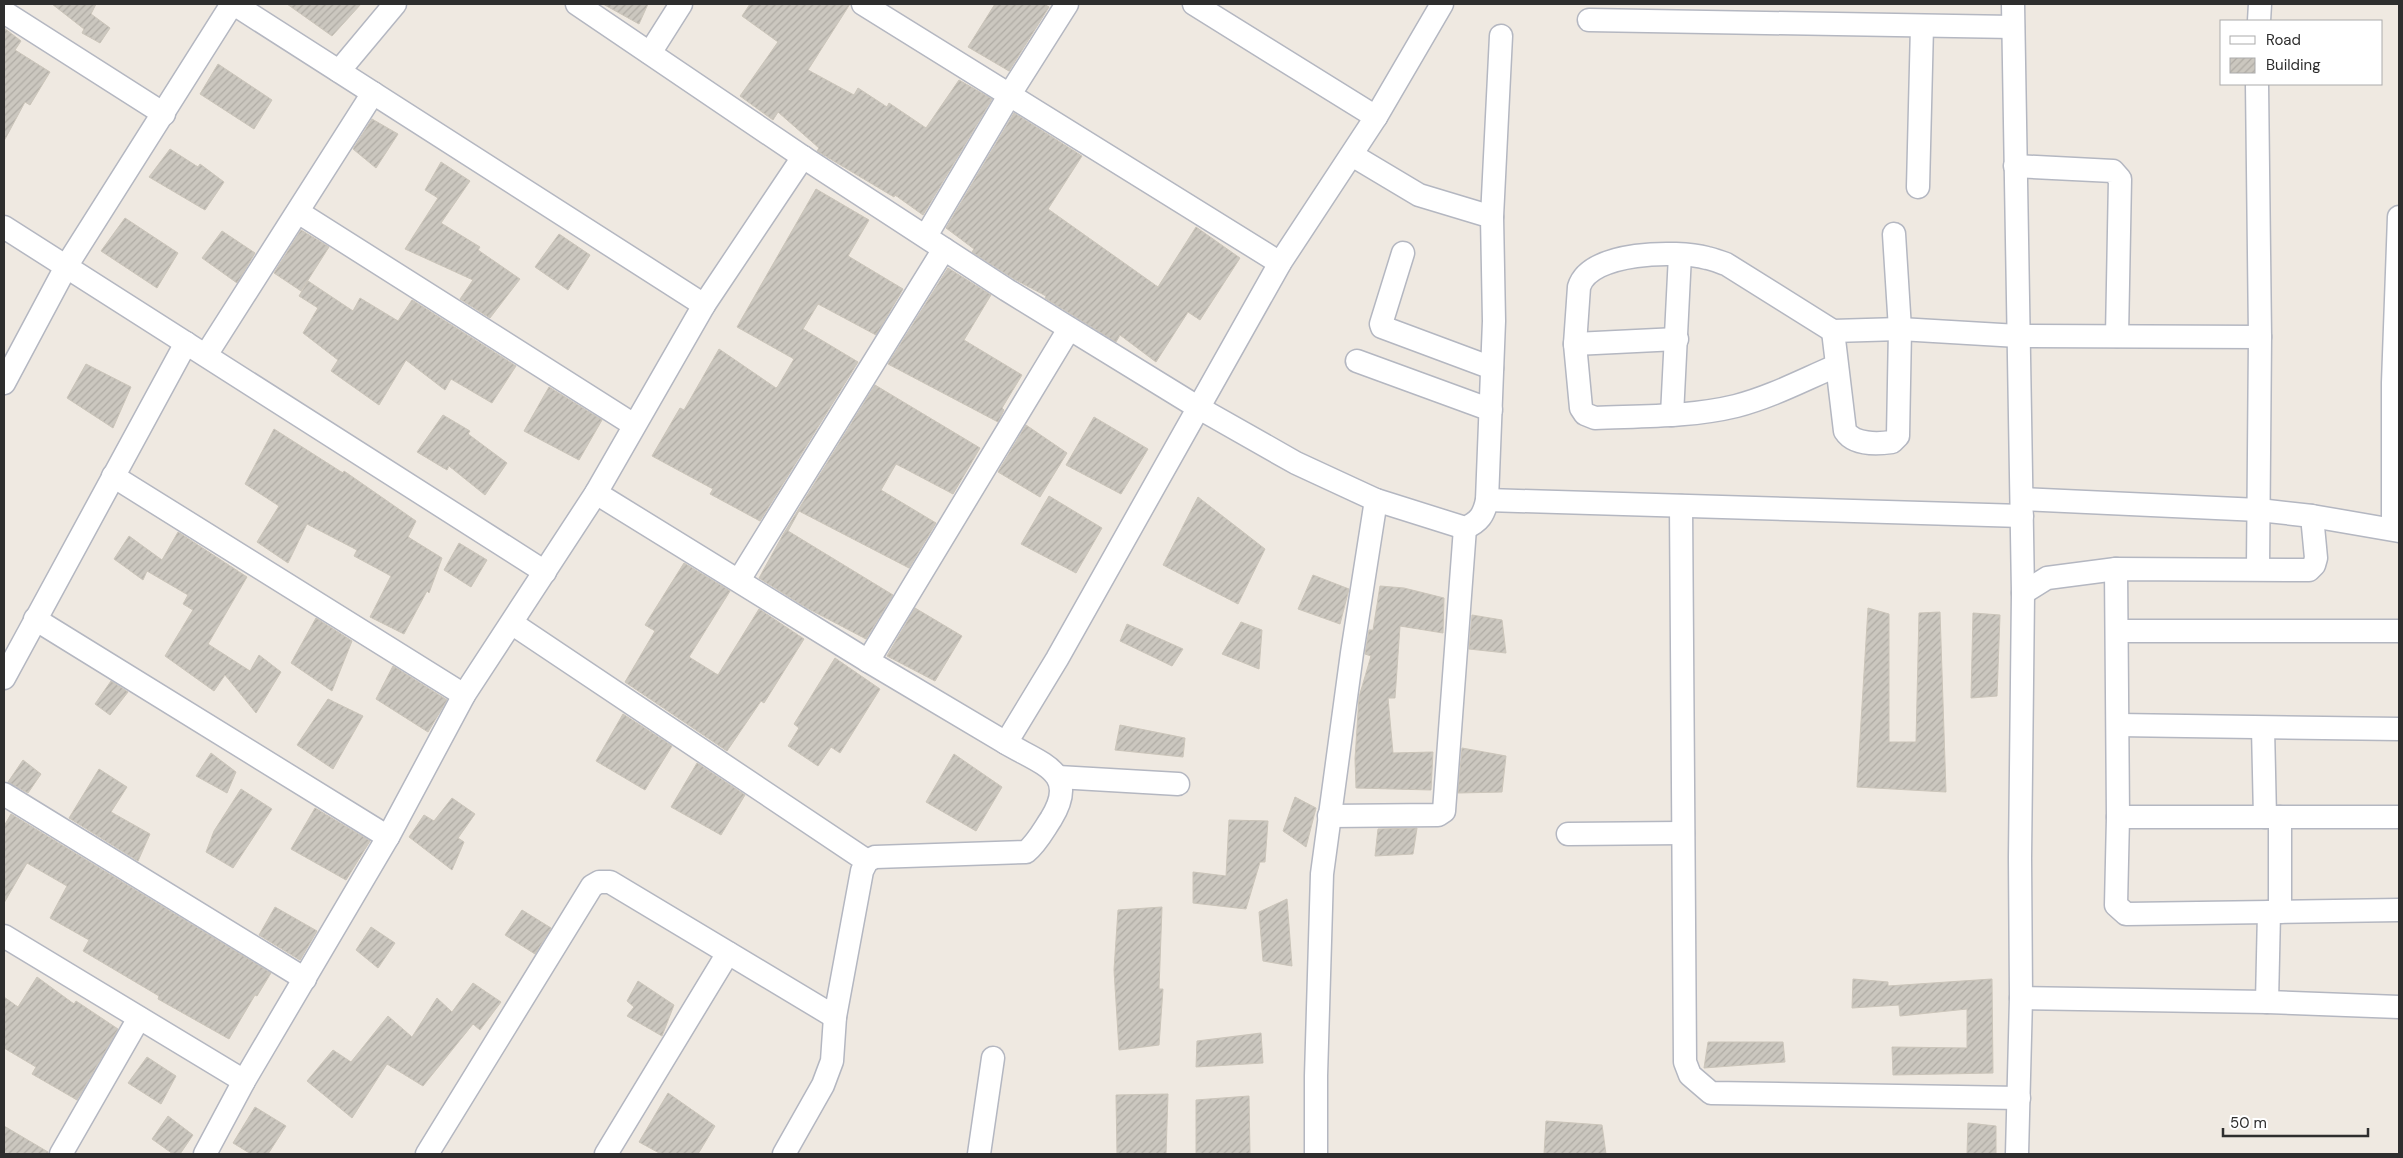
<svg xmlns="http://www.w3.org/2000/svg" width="2403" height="1158" viewBox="0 0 2403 1158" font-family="'DM Sans',sans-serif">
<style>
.building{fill:url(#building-hatch);stroke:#cbc5ba}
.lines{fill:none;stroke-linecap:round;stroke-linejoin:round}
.minor-casing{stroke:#b4b7c1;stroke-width:25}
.minor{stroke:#fff;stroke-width:22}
</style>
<defs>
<pattern id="building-hatch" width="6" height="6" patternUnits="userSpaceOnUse" patternTransform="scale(1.25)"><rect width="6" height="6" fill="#cbc7bf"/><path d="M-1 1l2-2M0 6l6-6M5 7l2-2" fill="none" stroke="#afaba4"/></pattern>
</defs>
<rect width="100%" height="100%" fill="#efe9e1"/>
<g class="building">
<path d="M52,4h44l-5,10 19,14 -10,15 -18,-10 2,-4z"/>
<path d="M287,4h74l-29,32z"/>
<path d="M603,4h45l-9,20z"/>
<path d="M750,4h100l-42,66 46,25 4,-7 29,19 2,-4 37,25 33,-48 33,19 -69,116 -28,-20 -1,2 -77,-46 2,-3 -41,-36 -5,8 -33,-24 38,-54 -36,-26z"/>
<path d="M995,4h49l5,3 -40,64 -41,-24z"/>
<path d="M4,28l17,13 -6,9 35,22 -20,33 -5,-3 -21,39z"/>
<path d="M218,64l54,36 -18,29 -54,-35z"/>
<path d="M1014,113l68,43 -34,53 110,78 38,-60 44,31 -40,62 -12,-8 -32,50 -36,-27 -4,7 -71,-44 1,-2 -32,-17 -42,-27 2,-3 -28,-21z"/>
<path d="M372,119l26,15 -22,34 -23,-19z"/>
<path d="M170,149l28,18 2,-3 24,18 -19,28 -56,-33z"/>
<path d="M441,162l29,19 -29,42 39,24 -2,3 42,29 -30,39 -30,-19 13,-19 -68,-31 33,-51 -13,-8z"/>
<path d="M816,189l53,31 -21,36 55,33 -27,46 -58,-31 -15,25 55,33 -98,159 -50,-27 3,-5 -61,-33 28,-48 4,2 35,-61 57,39 2,-2 16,-27 -57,-32z"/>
<path d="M125,218l53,35 -21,35 -56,-37z"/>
<path d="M301,230l28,17 -28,44 -27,-18z"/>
<path d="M222,231l33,22 -18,30 -35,-25z"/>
<path d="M559,234l31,21 -22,35 -33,-23z"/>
<path d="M948,268l43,27 -27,45 58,35 -20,33 2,2 -6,12 -110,-58z"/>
<path d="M308,281l45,30 7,-13 38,23 14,-21 104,66 -24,37 -41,-24 -6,11 -39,-30 -27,45 -48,-34 7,-11 -35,-27 15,-25 -19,-12z"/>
<path d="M86,364l45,23 -18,41 -46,-30z"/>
<path d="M875,385l105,63 -27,46 -57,-30 -15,26 55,33 -27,45 -110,-57 -11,20 105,64 -27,44 -59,-31 -48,-30 25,-45z"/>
<path d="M549,387l53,33 -23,40 -55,-29z"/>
<path d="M443,415l27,16 -2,3 39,29 -22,32 -36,-29 -2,4 -30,-18z"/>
<path d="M1094,417l54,32 -27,45 -55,-29z"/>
<path d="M1026,425l41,28 -27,44 -42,-25z"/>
<path d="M274,429l69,44 1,-2 72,50 -8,16 34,21 -13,35 -2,-2 -23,43 -34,-17 21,-41 -37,-20 3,-6 -50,-26 -19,39 -31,-21 22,-36 -34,-22z"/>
<path d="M1049,496l53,32 -26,45 -55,-29z"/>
<path d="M1198,497l67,52 -27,55 -75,-39z"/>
<path d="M178,532l69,45 -39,67 42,27 9,-16 22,17 -25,41 -31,-38 -11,16 -49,-35 28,-46 -10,-6 5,-9 -41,-24 -4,9 -29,-21 15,-23 33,24z"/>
<path d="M459,543l28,17 -16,27 -27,-17z"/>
<path d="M684,563l46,28 -41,66 29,18 41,-66 45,30 -40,64 -3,-2 -34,50 -102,-69 30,-51 -10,-6z"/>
<path d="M1313,575l36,14 -9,35 -42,-15z"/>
<path d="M1380,586l24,2 40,10 -1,35 -43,-7 -5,72h-7l5,55 40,-1 -2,38 -75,-2 -1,-29 4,-62 12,-41 -6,-2 4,-24h4z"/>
<path d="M915,608l47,28 -27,45 -48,-25z"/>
<path d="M1868,608l21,6v128h27l3,-129 21,-1 6,180 -89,-5z"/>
<path d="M1973,613l27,2 -3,81 -26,2z"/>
<path d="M1472,615l30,5 4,33 -37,-4z"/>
<path d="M316,618l36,23 -20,50 -41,-28z"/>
<path d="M1241,622l21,8 -3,39 -37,-15z"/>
<path d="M1127,624l56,25 -11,17 -52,-25z"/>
<path d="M835,658l45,31 -40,64 -9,-6 -13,19 -30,-20 11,-18 -5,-4z"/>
<path d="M393,666l54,34 -19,32 -52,-33z"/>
<path d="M111,681l17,11 -18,23 -15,-11z"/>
<path d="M328,699l35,17 -30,53 -36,-24z"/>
<path d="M623,714l49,32 -27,44 -49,-29z"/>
<path d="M1120,725l65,13 -2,19 -68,-7z"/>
<path d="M1462,748l44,8 -4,36 -44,1z"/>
<path d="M211,753l25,19 -9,21 -31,-17z"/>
<path d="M954,754l48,33 -26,44 -50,-29z"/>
<path d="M23,760l18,14 -13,19 -20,-11z"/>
<path d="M697,763l48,32 -24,40 -50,-28z"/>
<path d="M99,769l28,18 -16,25 39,22 -12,27 -69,-43z"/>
<path d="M241,789l31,20 -39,59 -27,-16 8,-21z"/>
<path d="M1295,797l21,11 -10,39 -23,-16z"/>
<path d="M452,798l23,16 -17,24 6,4 -12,28 -43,-33 15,-22 10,6z"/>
<path d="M315,808l55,33 -24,39 -55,-31z"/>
<path d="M11,814l260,159 -14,23 -2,-1 -26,44 -71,-40 1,-3 -76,-45 6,-11 -39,-22 17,-32 -40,-23 -23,40v-77z"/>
<path d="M1229,820l39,1 -3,41h-5l-14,47 -53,-6v-31l33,4z"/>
<path d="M1417,828l-4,26 -38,2 3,-27z"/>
<path d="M1287,899l5,67 -29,-5 -4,-49z"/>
<path d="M275,907l42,24 -17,29 -41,-25z"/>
<path d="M1162,907l-3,82h4l-4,56 -40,5 -5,-80 4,-60z"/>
<path d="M522,910l29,18 -16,26 -30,-19z"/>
<path d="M371,927l24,16 -17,25 -22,-18z"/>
<path d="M37,977l37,27 2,-3 42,28 -41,71 -45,-26 4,-7 -32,-19v-51l14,10z"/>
<path d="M1853,979l35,3v4l104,-7 1,94 -100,2 -1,-28 75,1v-39l-67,7 -1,-11 -47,3z"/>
<path d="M638,981l36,24 -12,31 -35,-20 7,-9 -7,-6z"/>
<path d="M473,983l28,19 -21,28 -7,-6 -50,62 -36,-22 -35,54 -45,-37 26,-31 18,12 37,-46 24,21 25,-39 15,14z"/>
<path d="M1261,1033l2,30 -67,4 1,-26z"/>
<path d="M1708,1042h75l2,20 -81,6z"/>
<path d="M147,1057l29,19 -15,28 -33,-21z"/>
<path d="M668,1093l47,33 -17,28h-37l-22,-12z"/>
<path d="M1168,1094l-2,60h-49l-1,-59z"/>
<path d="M1249,1096l1,58h-54v-54z"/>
<path d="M255,1107l31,19 -18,28h-17l-18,-11z"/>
<path d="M168,1116l25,19 -13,19h-7l-21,-15z"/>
<path d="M1546,1121l56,4 4,29h-62z"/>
<path d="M1968,1123l28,3v28h-29z"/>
<path d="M4,1126l44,26v2h-44z"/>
</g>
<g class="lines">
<g class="minor-casing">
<g id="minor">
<path d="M234,4l470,301"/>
<path d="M577,4l226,153 204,133 192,118 97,55 80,37 89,28c14,-6 19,-13 22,-28l7,-179 -2,-104 9,-181"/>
<path d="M863,4l417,259"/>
<path d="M1194,4l182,113"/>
<path d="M2013,4l10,589 -3,265 1,140 -4,156"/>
<path d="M4,12l160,102"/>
<path d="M1589,20l424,7"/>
<path d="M2259,21l1,-17"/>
<path d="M650,53l31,-49"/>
<path d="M339,71l56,-67"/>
<path d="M2257,84l3,253 -2,231"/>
<path d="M1352,155l67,40 73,22"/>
<path d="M2015,166l98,5 7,8 -3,157"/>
<path d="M1918,187l4,-161"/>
<path d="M298,212l336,213"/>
<path d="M4,227l541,345"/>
<path d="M926,236l84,-142 57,-90"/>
<path d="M1403,253l-22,71 1,3 110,41"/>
<path d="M1833,331l12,100c9,14 33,13 47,11l6,-6 2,-107 -6,-95"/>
<path d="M1575,344l102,-5"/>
<path d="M206,355l167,-262"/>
<path d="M1357,361l134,49"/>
<path d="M1836,366c-33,14 -65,31 -100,40 -45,11 -95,10 -141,12l-10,-4 -4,-6 -6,-64 4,-57c11,-36 98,-37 128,-29 6,1 13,4 19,6l107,67 67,-2 118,7 242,1"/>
<path d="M4,383l63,-118 165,-261"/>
<path d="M1672,415l8,-160"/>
<path d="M113,476l351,219"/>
<path d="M596,493l272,168 138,82"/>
<path d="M2022,499l237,11 53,6 87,15"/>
<path d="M1487,500l535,16"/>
<path d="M1681,506l4,556 5,13 21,18 308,5"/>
<path d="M2393,528v-145l6,-166"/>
<path d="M2116,569l2,248 -2,88 10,9 273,-4"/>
<path d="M739,580l205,-331"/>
<path d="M2023,593l24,-15 69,-9 193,1 5,-5 2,-7 -4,-42"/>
<path d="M35,619l353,218"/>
<path d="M513,624l354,237"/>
<path d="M2117,631h282"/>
<path d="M868,661l201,-332"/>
<path d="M4,678l182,-335"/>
<path d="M2118,725l281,4"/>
<path d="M2263,728l2,89"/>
<path d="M1058,777l120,7"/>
<path d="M4,794l301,185"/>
<path d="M1329,816l109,-1 6,-4 21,-283"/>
<path d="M2118,817h281"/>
<path d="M1568,834l115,-1"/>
<path d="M2280,912v-95"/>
<path d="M4,936l240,145"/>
<path d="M2021,998l246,4 132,5"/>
<path d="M2267,1002l2,-90"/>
<path d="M61,1154l78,-136"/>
<path d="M205,1154l39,-73 144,-244 76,-142 132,-202 108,-188 99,-148"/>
<path d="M427,1154l165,-268 7,-4h11l225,135"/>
<path d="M606,1154l122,-201"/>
<path d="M784,1154l39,-69 9,-24 3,-44 27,-146 5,-10 8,-4 151,-5c11,-9 17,-21 25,-33 29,-47 -10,-55 -45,-76l51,-84 223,-396 96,-146 66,-113"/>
<path d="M979,1154l14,-96"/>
<path d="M1316,1154v-78l6,-202 30,-221 24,-153"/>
</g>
</g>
<use href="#minor" class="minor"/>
</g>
<rect width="2403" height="1158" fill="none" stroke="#2e2e2e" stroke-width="10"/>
<rect x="2220" y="20" width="162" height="65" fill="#ffffff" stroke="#ababab"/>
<rect x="2230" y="36" width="25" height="8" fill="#ffffff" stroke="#ababab"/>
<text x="2266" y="45" font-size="15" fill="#2e2e2e">Road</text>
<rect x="2230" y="58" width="25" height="15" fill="url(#building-hatch)" stroke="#ababab"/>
<text x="2266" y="70" font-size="15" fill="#2e2e2e">Building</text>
<path d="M2223 1128v8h145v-8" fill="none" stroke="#2e2e2e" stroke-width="2.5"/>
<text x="2230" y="1128" font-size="15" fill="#2e2e2e" stroke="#ffffff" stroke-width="4" paint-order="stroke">50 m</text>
</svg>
